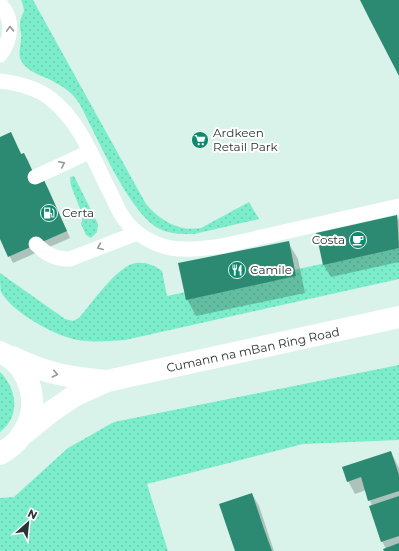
<svg xmlns="http://www.w3.org/2000/svg" width="399" height="551" viewBox="0 0 399 551" font-family="Montserrat,sans-serif">
<style>
.grass{fill:url(#grass-dots)}
.shadow{fill:#0003}
.building{fill:#2b8a71}
.lines{fill:none;stroke-linecap:round;stroke-linejoin:round}
.lane{stroke:#fff;stroke-width:15}
.secondary{stroke:#fff;stroke-width:22}
.oneway{stroke:#949a98}
.labels{text-anchor:middle;stroke-width:4;stroke-linejoin:round;paint-order:stroke}
.poi-label{font-size:12px;fill:#2a3431;stroke:#fff;text-anchor:start}
.street-label{font-size:12px;fill:#2a3431;stroke:#fff}
</style>
<defs>
<pattern id="grass-dots" width="8" height="8" patternUnits="userSpaceOnUse"><rect width="8" height="8" fill="#7cedca"/><path d="M2 2h.1M6 6h.1" fill="none" stroke="#6bccae" stroke-width="1.8" stroke-linecap="round"/></pattern>
</defs>
<rect width="100%" height="100%" fill="#d9f3ea"/>
<g class="grass">
<path d="M21,0h12l113,204c14,16 32,28 55,24l48,-26 10,17 -65,15c-13,0 -27,0 -38,-7 -30,-20 -59,-91 -77,-124 -6,-9 -13,-15 -23,-20 -10,-7 -27,-9 -34,-21 -5,-7 -1,-15 -1,-24 1,-4 -2,-11 -1,-15 2,-13 7,-8 1,-23z"/>
<path d="M74,176l24,48 -1,8 -6,6 -5,-3 -5,-11 2,-8 -12,-30 -1,-9z"/>
<path d="M399,248v31l-274,61c-18,1 -35,3 -52,-1 -21,-5 -62,-28 -72,-47 -1,-5 -1,-13 -1,-19l65,46 8,2 6,-3c12,-14 39,-53 57,-55 10,-1 18,2 26,8l5,25z"/>
<path d="M399,365v75l-96,4 -156,40 21,67h-168v-53l14,-1 54,-49 46,-26z"/>
<path d="M0,372c17,17 21,44 0,60z"/>
</g>
<g class="shadow">
<path d="M10,133l12,22 2,-1 4,6 10,24 6,-2 4,6 22,50 -57,25 -13,-26v-99z"/>
<path d="M397,216l2,4v42l-68,15 -8,-13z"/>
<path d="M288,242l10,17 7,34 -109,23 -9,-17z"/>
<path d="M391,452l8,16v83h-14l1,-2 -4,-8 -10,-35 -6,-16 -11,4 -7,-13z"/>
<path d="M252,494l7,12 15,45h-38z"/>
</g>
<g class="building">
<path d="M360,0h39v76l-30,-58z"/>
<path d="M11,132l10,22 3,-1 14,30 6,-3 23,51 -59,26 -8,-18v-102z"/>
<path d="M397,215l2,33 -76,17 -7,-32z"/>
<path d="M289,241l7,35 -110,24 -8,-37z"/>
<path d="M391,451l8,24v16l-31,10 -7,-24 -14,5 -5,-15z"/>
<path d="M252,493l12,36 8,22h-37l-16,-47z"/>
<path d="M399,496v40l-18,6 -12,-36z"/>
<path d="M399,543v8h-15l-1,-2z"/>
</g>
<g class="lines">
<g class="lane">
<path d="M0,4c14,14 12,36 0,51"/>
<path d="M0,81c17,2 37,7 51,18 30,23 44,65 61,97 4,8 7,17 13,24 10,14 29,25 46,28 16,3 35,0 51,-2l177,-40"/>
<path d="M35,177l54,-25"/>
<path d="M36,244c11,11 19,15 34,15l67,-26"/>
</g>
<g class="secondary">
<path d="M0,352c32,14 42,56 21,84 -5,8 -13,13 -21,18"/>
<path d="M12,357c35,17 56,20 94,24"/>
<path d="M21,436l31,-25 22,-15 33,-15 292,-64"/>
</g>
</g>
<defs><path id="oneway-chevron" d="M-2-3.5L2.5 0L-2 3.5" fill="none" stroke-width="1.6" stroke-linecap="round" stroke-linejoin="round"/></defs>
<g class="oneway">
<use href="#oneway-chevron" transform="translate(10 29) rotate(-92)"/>
<use href="#oneway-chevron" transform="translate(62 164) rotate(-26)"/>
<use href="#oneway-chevron" transform="translate(100 247) rotate(158)"/>
<use href="#oneway-chevron" transform="translate(55 374) rotate(13)"/>
</g>
<defs>
<g id="supermarket-disc" transform="scale(0.9)"><circle r="9.5" fill="#0b8a6d" stroke="#fff"/><path d="M-6-5.5h2.5l.6 2H6L4.5 2H-2.5L-4.4-4H-6ZM-1.5 3.2a1.3 1.3 0 1 0 .1 0ZM3 3.2a1.3 1.3 0 1 0 .1 0Z" fill="#fff"/></g>
<g id="fuel-disc" transform="scale(0.9)"><circle r="9.5" fill="#0b8a6d" stroke="#fff"/><path d="M-5.5-6h7V0h2V4h1.3V-2.5L3-4.5l.8-.8L6-3V5H2.5V1h-1V6h-7ZM-4.2-4.7v3.2H.2V-4.7Z" fill="#fff"/></g>
<g id="cafe-disc" transform="scale(0.9)"><circle r="9.5" fill="#0b8a6d" stroke="#fff"/><path d="M-5.5-4.5H6V0H3Q3 3.5 0 3.5H-2.5Q-5.5 3.5-5.5 0ZM3-3.2v2h1.7v-2ZM-6 4.5H4V6H-6Z" fill="#fff"/></g>
<g id="restaurant-disc" transform="scale(0.9)"><circle r="9.5" fill="#0b8a6d" stroke="#fff"/><path d="M-5-6h1v4h1v-4h1v4h1v-4h1v5L-1.5 .5V6h-2V.5L-5-1ZM5-6V6H3V1.5H1.5Q1.5-4 5-6Z" fill="#fff"/></g>
</defs>
<g fill-rule="evenodd">
<use href="#supermarket-disc" x="200" y="140"/>
<use href="#fuel-disc" x="49" y="213"/>
<use href="#cafe-disc" x="358" y="240"/>
<use href="#restaurant-disc" x="237" y="270"/>
</g>
<g class="labels">
<g class="poi-label">
<text x="213" y="137">Ardkeen<tspan x="213" dy="14">Retail Park</tspan></text>
<text x="62" y="217">Certa</text>
<text x="345" y="244" text-anchor="end">Costa</text>
<text x="250" y="274">Camile</text>
</g>
<g class="street-label">
<text transform="translate(253 350) rotate(-12)" y="4">Cumann na mBan Ring Road</text>
</g>
</g>
<g transform="translate(28 523) rotate(27)" stroke="#ffffff" stroke-width="3" paint-order="stroke">
<path d="M0-3L7 15L0 10L-7 15Z" fill="#2a3431"/>
<text y="-6" font-size="11" font-weight="bold" text-anchor="middle" fill="#2a3431">N</text>
</g>
</svg>
